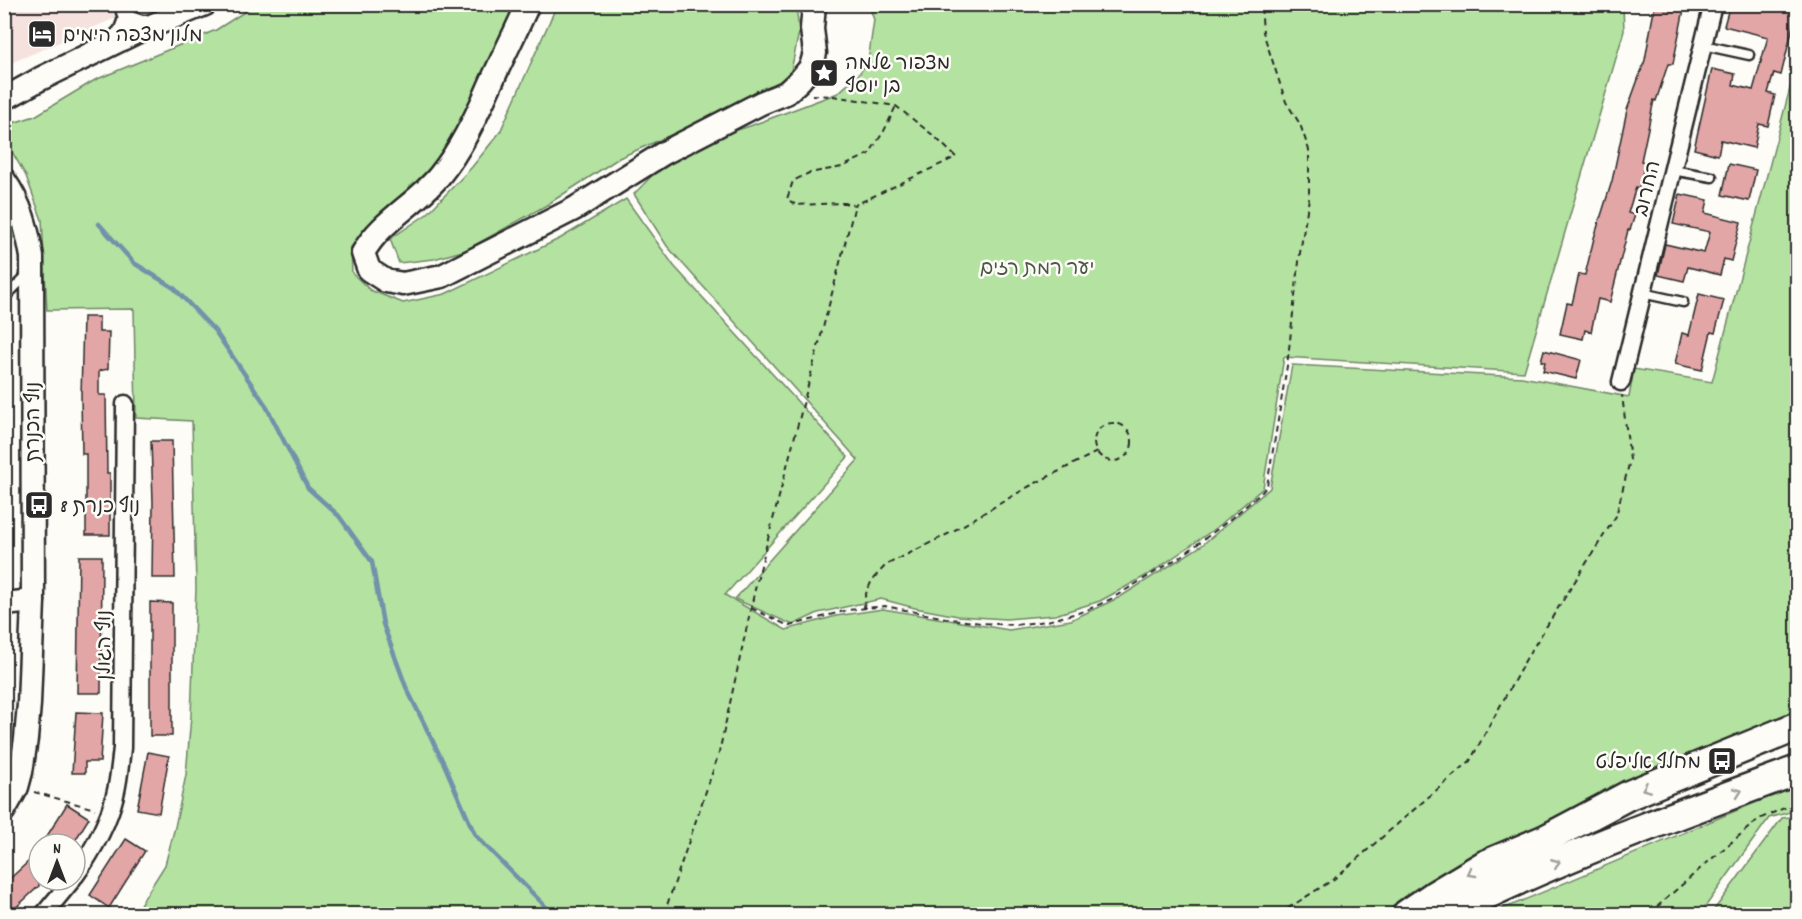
<svg xmlns="http://www.w3.org/2000/svg" width="1802" height="919" viewBox="0 0 1802 919" font-family="Dekko,'Playpen Sans Hebrew',sans-serif">
<style>
.built{fill:#f5e2de}
.green{fill:#b3e2a1;stroke:#6f8666;stroke-width:1.5}
.lines{fill:none;stroke-linecap:round;stroke-linejoin:round}
.stream{stroke:#7192aa;stroke-width:4.5}
.building{fill:#e1a6a5;stroke:#2b2b2b;stroke-width:1.5}
.lane-casing{stroke:#2b2b2b;stroke-width:13}
.street-casing{stroke:#2b2b2b;stroke-width:21}
.secondary-casing{stroke:#2b2b2b;stroke-width:27}
.highway-casing{stroke:#2b2b2b;stroke-width:33}
.path{stroke:#2b2b2b;stroke-width:2;stroke-dasharray:6 4.5;stroke-linecap:butt}
.lane{stroke:#fdfcf7;stroke-width:8}
.street{stroke:#fdfcf7;stroke-width:16}
.secondary{stroke:#fdfcf7;stroke-width:22}
.highway{stroke:#fdfcf7;stroke-width:28}
.oneway{stroke:#9e9e9b}
.labels{text-anchor:middle;stroke-width:5;stroke-linejoin:round;paint-order:stroke}
.poi-label{font-size:20px;fill:#2b2b2b;stroke:#fdfcf7;text-anchor:start}
.street-label{font-size:20px;fill:#2b2b2b;stroke:#fdfcf7}
.park-label{font-size:20px;fill:#4d5948;stroke:#fdfcf7}
</style>
<rect width="100%" height="100%" fill="#fdfcf7"/>
<filter id="ink" filterUnits="userSpaceOnUse"><feTurbulence type="fractalNoise" baseFrequency=".0167" numOctaves="2"/><feDisplacementMap in="SourceGraphic" scale="12" xChannelSelector="R" yChannelSelector="G"/><feConvolveMatrix kernelMatrix="1 2 1 2 8 2 1 2 1" color-interpolation-filters="sRGB"/></filter>
<g filter="url(#ink)">
<path class="built" d="M5,5h141l-135,58 -6,5z"/>
<g class="green">
<path d="M255,5h262l-57,128 -25,35 -35,36 -32,23 -17,20 1,26 18,17 33,13 42,-9 116,-56 65,-39 48,67 174,191 -123,138 61,35 50,-14 47,-7 126,21 62,-10 49,-23 81,-51 69,-58 22,-123 230,12 107,20 5,-28 78,13 85,-320v653l-372,172 -42,27h-1249l31,-49 10,-38 11,-52 5,-59 5,-128 -4,-167 -56,-3 -2,-109 -87,1 -5,-90 -16,-44 -19,-33 -1,-9 7,-11 22,-7 60,-36 121,-50z"/>
<path d="M557,5h239l3,27 -9,44 -88,45 -83,37 -74,48 -79,44 -32,9 -35,4 -9,-24 37,-25 45,-47 28,-35z"/>
<path d="M869,5h754l1,26 -100,341 -240,-15 -21,131 -43,37 -69,48 -51,28 -45,14 -49,4 -48,-3 -43,-8 -34,-9 -63,14 -25,12 -58,-26 123,-139 -191,-214 -33,-52 36,-37 30,-15 50,-16 88,-33 21,-19 9,-13 6,-41z"/>
<path d="M4,198l18,40 -17,-1z"/>
<path d="M1797,785v25l-28,8 -69,96h-209z"/>
<path d="M1797,816v98h-86l71,-96z"/>
</g>
<g class="lines">
<path class="stream" d="M99,224l35,39 40,25 41,43 50,73 43,84 31,28 33,46 11,62 23,63 39,79 30,69 78,79"/>
</g>
<g class="building">
<path d="M1655,4h30l-12,60h-5l-12,37 -2,-1 -13,61 4,1 -6,26 -3,-1 -8,26 7,2 -5,15h-2l-18,72 -12,-3 -7,33 -6,-2 -2,9 -23,-5 7,-31 5,1 7,-30 6,1 9,-37 18,-57 15,-71 18,-50z"/>
<path d="M1730,4h51l16,4v2l-16,65 -7,-2 -6,20 7,2 -7,31 -9,-2 -5,24 -33,-8 -3,15 -24,-6 18,-80 23,5 -2,11 20,5 15,-53 -44,-11z"/>
<path d="M1729,164l27,6 -7,31 -27,-6z"/>
<path d="M1680,194l28,6 -3,13 36,9 -10,39 -7,-2 -4,16 -32,-8 -4,14 -26,-6 7,-31 39,9 6,-21 -37,-8z"/>
<path d="M1699,294l25,6 -9,33 -4,-1 -9,38 -27,-6 7,-31 7,2z"/>
<path d="M83,317h16v15h10l-1,37 -9,2v24h7l1,78h3v62h-24v-81h-4l-1,-58z"/>
<path d="M1544,350l37,10 -5,19 -33,-8 2,-9 -4,-1z"/>
<path d="M151,441h21l3,137h-23l1,-76z"/>
<path d="M79,556h23l-1,137h-24z"/>
<path d="M150,602l22,1v133h-22z"/>
<path d="M76,712l27,1 -3,49h-15v11h-13z"/>
<path d="M148,752l21,4 -10,57 -22,-4z"/>
<path d="M67,804l22,14 -16,26h-31z"/>
<path d="M126,839l19,12 -36,57 -19,-13z"/>
<path d="M39,852v34l-31,29h-4v-31z"/>
</g>
<g class="lines">
<g class="lane-casing">
<g id="lane">
<path d="M1703,45l46,10"/>
<path d="M1672,170l40,7"/>
<path d="M1642,293l41,9"/>
<path d="M4,298l23,-23"/>
</g>
</g>
<g class="street-casing">
<g id="street">
<path d="M123,4l4,15 5,11"/>
<path d="M111,43l11,-11 5,-13 15,5h11"/>
<path d="M1621,382l92,-378"/>
<path d="M75,876c17,-24 33,-52 40,-81 4,-15 5,-31 7,-47l3,-344"/>
<path d="M44,914l28,-34"/>
</g>
</g>
<g class="secondary-casing">
<g id="secondary">
<path d="M528,4c-13,30 -28,58 -41,88 -13,29 -27,58 -47,83 -23,29 -60,46 -77,78l6,17 17,11 17,3 39,-8 132,-67 90,-56 97,-50 25,-10 14,-13 11,-13 4,-14 -3,-24 2,-25"/>
<path d="M4,99l36,-20 94,-46 71,-29"/>
<path d="M4,180c17,24 23,48 28,77l1,344 -4,103 -3,35 -5,33 -4,15 -13,23"/>
<path d="M4,604l29,-3"/>
</g>
</g>
<g class="highway-casing">
<g id="highway">
<path d="M1407,914l28,-19 50,-30 59,-25 85,-45 169,-69"/>
<path d="M1446,914c114,-57 233,-100 352,-144"/>
</g>
</g>
<g class="path">
<path d="M812,95l21,1 63,10 38,30 22,21 -101,48 -11,-2 -48,2 -9,-6 6,-18 16,-8 33,-6 27,-13 15,-23 12,-25"/>
<circle cx="1113" cy="442" r="19"/>
<path d="M751,608l38,18 59,-16 37,-4 66,13 30,4 34,2 32,-4 38,-10 26,-12 72,-44 45,-34 33,-28 6,-7 20,-120 13,-113 9,-55v-48l-9,-26 -14,-22 -23,-70 -2,-28"/>
<path d="M864,608l1,-12 7,-16 14,-15 62,-31 80,-47 69,-35"/>
<path d="M34,792l61,17"/>
<path d="M664,914l55,-161 37,-168 99,-380"/>
<path d="M1279,914l55,-35 136,-118 56,-102 90,-143 14,-56 -8,-65"/>
<path d="M1649,914l53,-47 57,-48 39,-17"/>
</g>
<use href="#lane" class="lane"/>
<use href="#street" class="street"/>
<use href="#secondary" class="secondary"/>
<use href="#highway" class="highway"/>
</g>
<defs><path id="oneway-chevron" d="M-2-3.5L2.5 0L-2 3.5" fill="none" stroke-width="1.6" stroke-linecap="round" stroke-linejoin="round" transform="scale(1.5)"/></defs>
<g class="oneway">
<use href="#oneway-chevron" transform="translate(1646 788) rotate(157)"/>
<use href="#oneway-chevron" transform="translate(1738 792) rotate(-20)"/>
<use href="#oneway-chevron" transform="translate(1556 863) rotate(-22)"/>
<use href="#oneway-chevron" transform="translate(1471 873) rotate(150)"/>
</g>
</g>
<defs>
<g id="hotel-square" transform="scale(1.5)"><rect x="-9" y="-9" width="18" height="18" rx="4" fill="#2b2b2b" stroke="#fdfcf7"/><path d="M-6-4.5h1.5V1H6V5H4.5V3h-9V5H-6ZM-4 0a1.8 1.8 0 1 1 3.6 0ZM.5 0V-2.5h3Q6-2.5 6 0Z" fill="#fff"/></g>
<g id="sight-square" transform="scale(1.5)"><rect x="-9" y="-9" width="18" height="18" rx="4" fill="#2b2b2b" stroke="#fdfcf7"/><path d="M0-6L1.8-2.2L6-1.7L2.9 1.2L3.7 5.4L0 3.3L-3.7 5.4L-2.9 1.2L-6-1.7L-1.8-2.2Z" fill="#fff"/></g>
<g id="bus-square" transform="scale(1.5)"><rect x="-9" y="-9" width="18" height="18" rx="4" fill="#2b2b2b" stroke="#fdfcf7"/><path d="M-5-6H5V4H4V6H2V4H-2V6H-4V4H-5ZM-3.5-4V0h7V-4ZM-3.5 1.2v1.5H-2V1.2ZM2 1.2v1.5H3.5V1.2Z" fill="#fff"/></g>
</defs>
<g fill-rule="evenodd">
<use href="#hotel-square" x="42" y="34"/>
<use href="#sight-square" x="824" y="73"/>
<use href="#bus-square" x="39" y="505"/>
<use href="#bus-square" x="1722" y="761"/>
</g>
<g class="labels">
<g class="poi-label">
<text x="63" y="41">מלון מצפה הימים</text>
<text x="845" y="69">מצפור שלמה<tspan x="845" dy="23">בן יוסף</tspan></text>
<text x="60" y="512">נוף כנרת 8</text>
<text x="1701" y="768" text-anchor="end">מחלף אליפלט</text>
</g>
<g class="street-label">
<text transform="translate(1646 188) rotate(-76)" y="7">החרוב</text>
<text transform="translate(32 422) rotate(-90)" y="7">נוף הכנרת</text>
<text transform="translate(103 645) rotate(-90)" y="7">נוף הגולן</text>
</g>
<g class="park-label">
<text x="1037" y="274">יער רמת רזים</text>
</g>
</g>
<rect width="1802" height="919" fill="none" stroke="#fdfcf7" stroke-width="24"/>
<rect x="12" y="12" width="1778" height="895" fill="none" stroke="#2b2b2b" stroke-width="2" filter="url(#ink)"/>
<g transform="translate(57 862)"><circle r="28" fill="#fdfcf7" stroke="#a9a8a5" stroke-width="1.5"/>
<path d="M0-4.5L10 22L0 15L-10 22Z" fill="#2b2b2b"/>
<text y="-9" font-size="16" font-weight="bold" text-anchor="middle" fill="#2b2b2b">N</text>
</g>
</svg>
